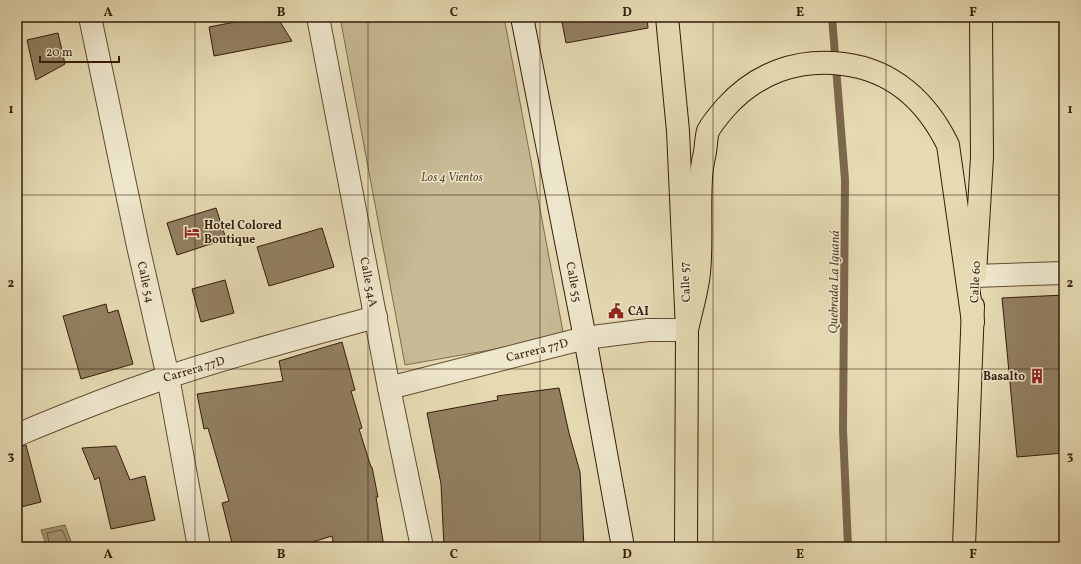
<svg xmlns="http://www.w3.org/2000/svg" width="1081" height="564" viewBox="0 0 1081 564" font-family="Vollkorn,serif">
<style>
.green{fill:#c7ba95;stroke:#7e6b4e}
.water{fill:#a99978;stroke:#7b674b}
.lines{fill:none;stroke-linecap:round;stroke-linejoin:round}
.shore{stroke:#6f5a40;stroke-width:1}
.stream{stroke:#7b674b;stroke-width:8}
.building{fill:#917f60;stroke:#351c08}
.street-casing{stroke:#614c32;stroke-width:24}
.secondary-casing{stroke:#351c08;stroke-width:24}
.highway-casing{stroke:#351c08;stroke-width:24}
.street{stroke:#eee7cd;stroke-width:22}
.secondary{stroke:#eee7cd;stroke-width:22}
.highway{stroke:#e5dab2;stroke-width:22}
.grid{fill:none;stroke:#351c08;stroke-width:1;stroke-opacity:0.55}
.labels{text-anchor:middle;stroke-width:3;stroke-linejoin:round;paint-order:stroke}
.park-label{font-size:12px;font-style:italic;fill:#614b32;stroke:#eee7cd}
.poi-label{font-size:12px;font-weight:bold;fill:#351c08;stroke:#eee7cd;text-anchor:start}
.street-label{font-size:12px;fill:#351c08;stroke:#eee7cd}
.water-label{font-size:13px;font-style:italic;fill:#5e482f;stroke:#eee7cd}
.neatline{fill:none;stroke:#351c08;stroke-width:1.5}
.grid-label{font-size:13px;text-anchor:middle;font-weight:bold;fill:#351c08}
</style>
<rect width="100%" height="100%" fill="#e5dab2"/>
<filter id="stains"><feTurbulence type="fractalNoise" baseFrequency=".005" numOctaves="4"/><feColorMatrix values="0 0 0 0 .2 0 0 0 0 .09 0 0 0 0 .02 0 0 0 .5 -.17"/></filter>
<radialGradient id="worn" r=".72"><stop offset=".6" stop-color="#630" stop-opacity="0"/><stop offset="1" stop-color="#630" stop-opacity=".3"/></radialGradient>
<path class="green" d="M340,17h164l60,320 -159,28z"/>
<path class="water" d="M65,525l8,22h-26l-6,-17z"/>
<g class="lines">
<path class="shore" d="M50,547l-3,-14 14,-3 2,1 6,16"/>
<path class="stream" d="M832,17l13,163 -2,250 5,117"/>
</g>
<g class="building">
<path d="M261,17h16l15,24 -78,15 -5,-29z"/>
<path d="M561,17h86l1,11 -82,15z"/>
<path d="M58,33l7,31 -29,16 -9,-40z"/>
<path d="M216,208l10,31 -49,16 -10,-32z"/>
<path d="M322,228l12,39 -65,19 -12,-39z"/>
<path d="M225,280l9,33 -33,9 -9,-33z"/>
<path d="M1064,295v158l-47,4 -15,-159z"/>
<path d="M106,304l2,9 10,-3 15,54 -52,15 -18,-63z"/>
<path d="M342,342l13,48 -4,1 11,37 -3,1 12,38h1l6,30h-2l8,50h-50l-2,-11 -36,11h-63l-11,-44 7,-2 -21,-73 -4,1 -7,-35 86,-13 -4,-20z"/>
<path d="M559,388l10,45 11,39 4,75h-140l-3,-63 -14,-71 71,-13 -1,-4z"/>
<path d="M26,445l15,57 -24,6v-61z"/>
<path d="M116,446l14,34 15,-4 10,44 -44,9 -12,-52 -4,3 -13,-32z"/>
</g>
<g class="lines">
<g class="street-casing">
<g id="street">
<path d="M90,17l48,229 30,131 31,170"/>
<path d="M318,17l71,371 33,159"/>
<path d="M975,276l89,-3"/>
<path d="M389,388l196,-50 63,-8h39"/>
<path d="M17,435c50,-21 100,-41 151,-58 68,-23 138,-41 208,-60"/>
</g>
</g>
<g class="secondary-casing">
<path id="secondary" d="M522,17l63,321 38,209"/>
</g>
<g class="highway-casing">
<g id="highway">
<path d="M667,17l11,114 9,199 -1,217"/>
<path d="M975,274l7,-117 -1,-140"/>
<path d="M687,330c4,-19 10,-38 12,-57 3,-31 0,-63 2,-94 0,-9 2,-18 4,-27 1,-6 1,-14 3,-21 4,-8 12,-17 18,-24 31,-34 72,-49 117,-43 50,6 84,38 105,81l25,177"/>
<path d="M964,547l9,-241"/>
</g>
</g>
<use href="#street" class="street"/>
<use href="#secondary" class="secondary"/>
<use href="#highway" class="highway"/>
</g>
<path class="grid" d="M195,17v530M368,17v530M540,17v530M713,17v530M886,17v530M17,195h1047M17,369h1047"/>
<defs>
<g id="hotel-bare" transform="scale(1.2)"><path d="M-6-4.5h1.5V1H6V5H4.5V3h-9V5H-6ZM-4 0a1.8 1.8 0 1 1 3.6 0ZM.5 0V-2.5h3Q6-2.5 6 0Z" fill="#8f2418" stroke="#eee7cd" stroke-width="2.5" paint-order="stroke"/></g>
<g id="civic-bare" transform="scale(1.2)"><path d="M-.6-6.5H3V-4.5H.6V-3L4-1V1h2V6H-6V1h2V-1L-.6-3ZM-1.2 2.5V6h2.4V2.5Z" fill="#8f2418" stroke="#eee7cd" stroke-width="2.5" paint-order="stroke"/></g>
<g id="building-bare" transform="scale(1.2)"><path d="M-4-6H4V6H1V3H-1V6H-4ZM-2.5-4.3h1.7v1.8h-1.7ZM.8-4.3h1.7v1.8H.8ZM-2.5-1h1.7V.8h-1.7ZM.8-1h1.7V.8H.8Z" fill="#8f2418" stroke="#eee7cd" stroke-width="2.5" paint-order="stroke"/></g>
</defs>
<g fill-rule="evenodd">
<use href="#hotel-bare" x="192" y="232"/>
<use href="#civic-bare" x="616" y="311"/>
<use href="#building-bare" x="1037" y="376"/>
</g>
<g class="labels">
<g class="park-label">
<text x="452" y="181">Los 4 Vientos</text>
</g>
<g class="poi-label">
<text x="204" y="229">Hotel Colored<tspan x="204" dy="14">Boutique</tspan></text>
<text x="628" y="315">CAI</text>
<text x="1025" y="380" text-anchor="end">Basalto</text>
</g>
<g class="street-label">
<text transform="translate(146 282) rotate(77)" y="4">Calle 54</text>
<text transform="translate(369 282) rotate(79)" y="4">Calle 54A</text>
<text transform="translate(574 282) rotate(79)" y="4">Calle 55</text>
<text transform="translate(685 282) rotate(-93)" y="4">Calle 57</text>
<text transform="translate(975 282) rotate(-87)" y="4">Calle 60</text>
<text transform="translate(537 350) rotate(-14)" y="4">Carrera 77D</text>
<text transform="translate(194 369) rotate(-17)" y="4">Carrera 77D</text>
</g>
<g class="water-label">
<text transform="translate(833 282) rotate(-89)" y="5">Quebrada La Iguaná</text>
</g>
</g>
<rect width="1081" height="564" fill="none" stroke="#e5dab2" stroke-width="44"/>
<path d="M40 56v6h79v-6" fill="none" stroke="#351c08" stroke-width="2"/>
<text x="46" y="56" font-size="12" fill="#351c08" stroke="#eee7cd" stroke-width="3" paint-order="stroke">20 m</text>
<rect x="22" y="22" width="1037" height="520" class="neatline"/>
<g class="grid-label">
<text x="108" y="16">A</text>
<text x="281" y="16">B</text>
<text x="454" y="16">C</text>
<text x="627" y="16">D</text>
<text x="800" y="16">E</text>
<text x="973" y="16">F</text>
<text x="11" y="113">1</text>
<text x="1070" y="113">1</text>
<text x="11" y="287">2</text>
<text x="1070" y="287">2</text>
<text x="11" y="460">3</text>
<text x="1070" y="460">3</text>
<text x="108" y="558">A</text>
<text x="281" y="558">B</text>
<text x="454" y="558">C</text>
<text x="627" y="558">D</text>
<text x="800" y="558">E</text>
<text x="973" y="558">F</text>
</g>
<rect width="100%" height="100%" filter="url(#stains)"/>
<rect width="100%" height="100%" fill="url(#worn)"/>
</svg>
